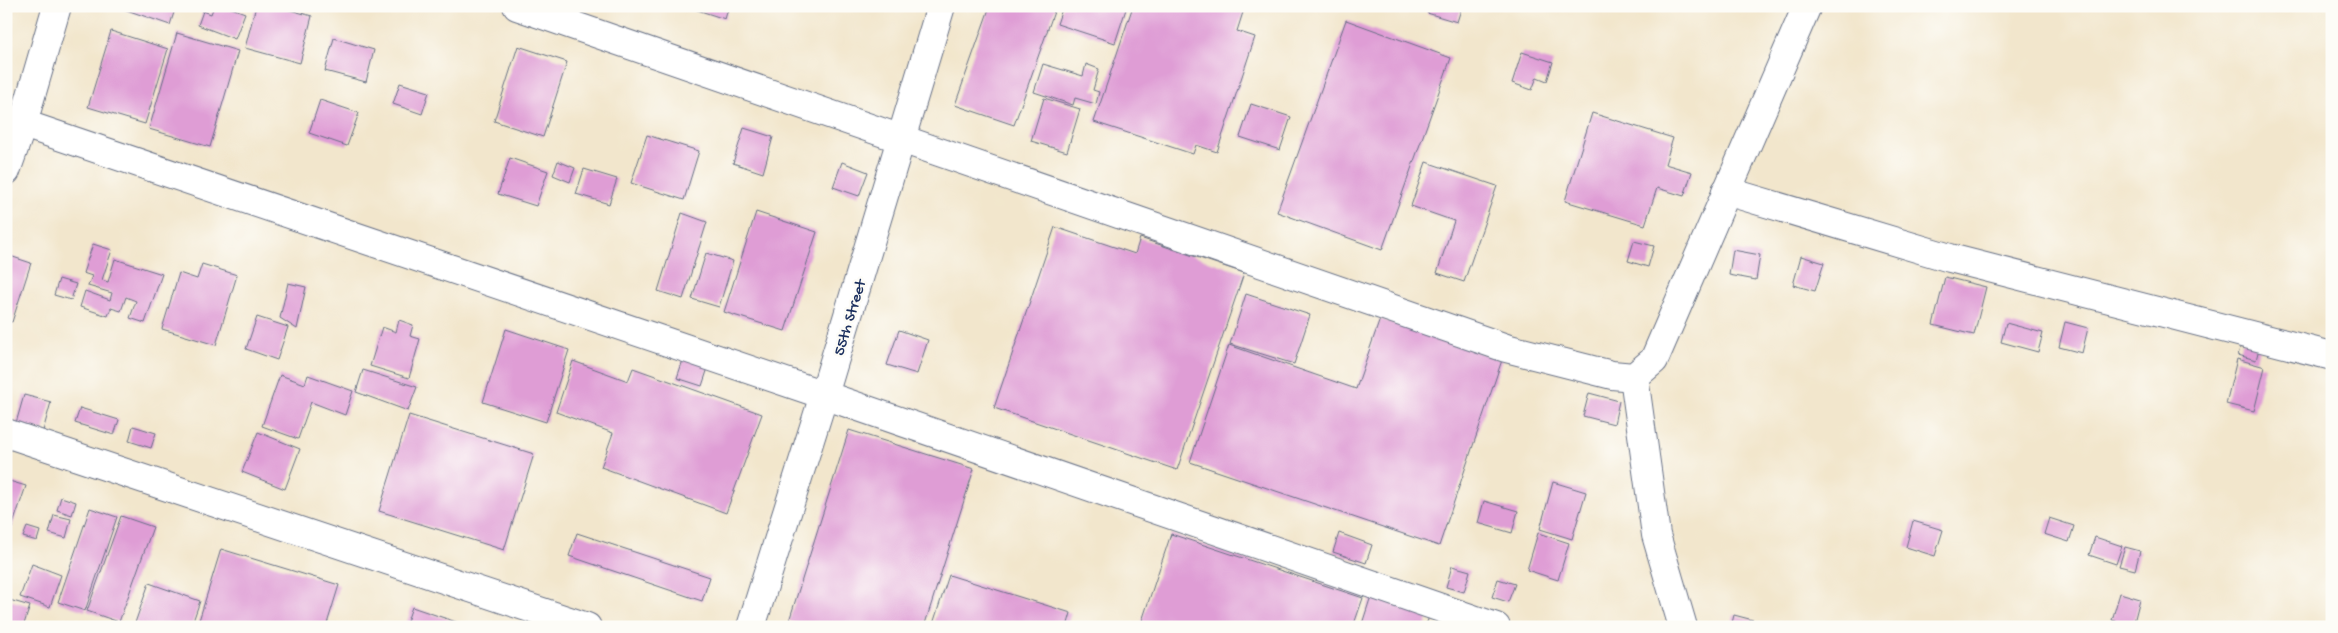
<svg xmlns="http://www.w3.org/2000/svg" width="2338" height="633" viewBox="0 0 2338 633" font-family="'Gochi Hand',sans-serif">
<style>
.building{fill:#df9dd5}
.lines{fill:none;stroke-linecap:round;stroke-linejoin:round}
.street-casing{stroke:#666f84;stroke-width:30}
.street{stroke:#fff;stroke-width:28}
.labels{text-anchor:middle;stroke-width:5;stroke-linejoin:round;paint-order:stroke}
.street-label{font-size:16px;fill:#1b2f5e;stroke:#fdfcf7}
</style>
<rect width="100%" height="100%" fill="#fdfcf7"/>
<filter id="ink" filterUnits="userSpaceOnUse"><feTurbulence type="fractalNoise" baseFrequency=".02" numOctaves="2"/><feDisplacementMap in="SourceGraphic" scale="10" xChannelSelector="R" yChannelSelector="G"/><feConvolveMatrix kernelMatrix="1 2 1 2 8 2 1 2 1" color-interpolation-filters="sRGB"/></filter>
<filter id="wash" filterUnits="userSpaceOnUse"><feTurbulence type="fractalNoise" baseFrequency=".0096" numOctaves="4" result="noise"/><feDisplacementMap in="SourceGraphic" scale="20" xChannelSelector="R" yChannelSelector="G"/><feGaussianBlur stdDeviation="1.12" result="paint"/><feColorMatrix in="noise" values="0 0 0 0 0 0 0 0 0 0 0 0 0 0 0 0 0 1.4 0 .05"/><feComposite in="paint" operator="in"/></filter>
<g filter="url(#wash)">
<rect width="100%" height="100%" fill="#f2e6cc"/>
<g id="blocks">
<g class="building">
<path d="M115,6h61l-6,19z"/>
<path d="M214,6h12l19,7 -10,26 -37,-14 5,-14 8,3z"/>
<path d="M256,6h19l37,10 -12,47 -55,-15z"/>
<path d="M685,6h44l-4,13z"/>
<path d="M990,6h66l-42,119 -59,-20z"/>
<path d="M1063,6h64l-12,37 -58,-19z"/>
<path d="M1133,6h112l-8,25 18,6 -38,115 -21,-7 -3,9 -99,-32z"/>
<path d="M1429,6h33l-5,16 -30,-9z"/>
<path d="M1346,20l105,38 -69,192 -105,-38z"/>
<path d="M111,31l57,18 -23,75 -57,-17z"/>
<path d="M177,33l61,18 -28,96 -61,-18z"/>
<path d="M334,38l40,12 -8,32 -41,-11z"/>
<path d="M518,46l49,16 -24,75 -49,-16z"/>
<path d="M1522,52l31,10 -6,19 -10,-4 -5,13 -20,-7z"/>
<path d="M1043,64l40,12 3,-12 13,5 -6,21 6,2 -3,12 -21,-6 -2,7 -39,-13z"/>
<path d="M400,83l29,9 -7,22 -29,-10z"/>
<path d="M1044,98l36,11 -13,43 -36,-11z"/>
<path d="M320,100l39,13 -12,33 -38,-13z"/>
<path d="M1251,104l40,13 -11,33 -40,-13z"/>
<path d="M1592,113l81,25 -8,26 27,8 -8,24 -27,-8 -12,37 -80,-24z"/>
<path d="M744,128l29,9 -10,36 -30,-10z"/>
<path d="M647,135l52,16 -15,49 -53,-17z"/>
<path d="M510,158l38,13 -12,35 -38,-12z"/>
<path d="M558,161l17,7 -5,14 -17,-7z"/>
<path d="M842,162l26,10 -9,24 -26,-9z"/>
<path d="M1426,162l71,24 -33,96 -27,-9 17,-52 -43,-15z"/>
<path d="M584,169l33,10 -8,25 -33,-10z"/>
<path d="M756,212l61,20 -32,99 -61,-19z"/>
<path d="M682,213l25,9 -24,77 -25,-8z"/>
<path d="M1055,227l80,27 5,-16 104,35 -67,197 -183,-62z"/>
<path d="M1634,241l20,5 -6,21 -20,-6z"/>
<path d="M93,244l19,6 -10,30 6,2 7,-23 47,15 -17,49 -15,-5 6,-17 -10,-4 -5,14 -10,-3 -3,8 -28,-9 5,-16 25,9 2,-7 -24,-7 4,-10 -9,-3z"/>
<path d="M1733,250l27,5 -4,25 -27,-5z"/>
<path d="M706,253l27,8 -14,46 -27,-8z"/>
<path d="M7,255l24,8 -19,59 -6,-1z"/>
<path d="M1801,256l23,7 -9,28 -22,-6z"/>
<path d="M202,264l35,11 -21,70 -54,-16 17,-56 18,6z"/>
<path d="M1945,277l41,10 -12,48 -41,-10z"/>
<path d="M59,279l17,5 -5,16 -17,-5z"/>
<path d="M288,283l18,4 -9,42 -17,-11z"/>
<path d="M1246,294l64,21 -16,49 -64,-20z"/>
<path d="M257,317l31,10 -11,33 -31,-11z"/>
<path d="M1380,319l122,41 -63,186 -249,-84 39,-117 127,44z"/>
<path d="M399,320l14,5 -3,11 10,3 -11,39 -39,-12 12,-39 14,5z"/>
<path d="M2065,322l23,6 -6,25 -23,-6z"/>
<path d="M2006,323l37,10 -5,19 -37,-10z"/>
<path d="M506,329l63,21 -23,72 -63,-20z"/>
<path d="M899,330l29,10 -11,34 -30,-9z"/>
<path d="M2242,341l18,4 -4,15 -18,-5z"/>
<path d="M684,357l25,8 -7,21 -25,-8z"/>
<path d="M2237,359l28,8 -11,44 -28,-7z"/>
<path d="M573,361l55,20 5,-13 129,46 -36,99 -125,-46 12,-34 -57,-21z"/>
<path d="M363,370l54,17 -9,24 -52,-19z"/>
<path d="M280,375l25,9 3,-9 45,16 -8,24 -34,-13 -13,37 -36,-13z"/>
<path d="M1589,393l30,8 -5,23 -31,-8z"/>
<path d="M24,395l27,7 -8,29 -27,-8z"/>
<path d="M80,408l39,12 -5,15 -39,-12z"/>
<path d="M409,415l125,39 -30,96 -125,-39z"/>
<path d="M133,426l23,7 -5,15 -22,-7z"/>
<path d="M849,430l125,39 -50,158h-118l-17,-6z"/>
<path d="M258,432l42,17 -15,40 -43,-17z"/>
<path d="M6,480l20,6 -16,47 -4,-2z"/>
<path d="M1553,482l33,10 -14,47 -32,-10z"/>
<path d="M61,497l15,5 -4,13 -15,-5z"/>
<path d="M1484,501l34,10 -6,22 -34,-10z"/>
<path d="M90,508l27,9 -32,94 -27,-9z"/>
<path d="M54,515l17,4 -5,19 -17,-5z"/>
<path d="M121,516l32,11 -34,95 -32,-11z"/>
<path d="M2049,518l25,8 -5,16 -25,-8z"/>
<path d="M1913,521l30,9 -8,26 -29,-9z"/>
<path d="M27,527l13,4 -3,10 -14,-4z"/>
<path d="M577,533l133,44 -8,24 -133,-45z"/>
<path d="M1339,533l33,12 -6,18 -33,-11z"/>
<path d="M1538,533l31,10 -11,37 -31,-10z"/>
<path d="M1171,534l192,64 -10,29h-213z"/>
<path d="M2095,537l27,9 -6,18 -27,-9z"/>
<path d="M2125,547l15,4 -5,19 -16,-4z"/>
<path d="M221,549l118,36 -13,42h-129z"/>
<path d="M32,564l29,11 -11,32 -30,-10z"/>
<path d="M1452,566l18,5 -6,21 -18,-5z"/>
<path d="M949,575l122,38 -4,14h-135z"/>
<path d="M1498,579l17,5 -7,18 -16,-5z"/>
<path d="M149,583l51,18 -9,26h-45l-11,-4z"/>
<path d="M2120,593l20,6 -7,27 -21,-6z"/>
<path d="M1371,596l58,21 -4,10h-64z"/>
<path d="M6,599l24,7 -7,21h-17z"/>
<path d="M412,607l56,19v1h-63z"/>
<path d="M1734,615l19,5 -2,7h-20z"/>
<path d="M122,622l11,4v1h-13z"/>
</g>
</g>
</g>
<g filter="url(#ink)">
<use href="#blocks" fill-opacity="0" stroke="#666f84" stroke-width="1"/>
<g class="lines">
<g class="street-casing">
<g id="street">
<path d="M517,6l989,342 106,27 22,2 20,-17 153,-354"/>
<path d="M6,118l818,277 672,232"/>
<path d="M6,171l17,-48 34,-117"/>
<path d="M1726,191l224,67 382,98"/>
<path d="M1634,377l22,158 27,92"/>
<path d="M6,433l581,194"/>
<path d="M751,627l73,-232 117,-389"/>
</g>
</g>
<use href="#street" class="street"/>
</g>
</g>
<g class="labels">
<g class="street-label">
<text transform="translate(848 317) rotate(-73)" y="6">55th Street</text>
</g>
</g>
<rect width="2338" height="633" fill="none" stroke="#fdfcf7" stroke-width="25"/>
</svg>
